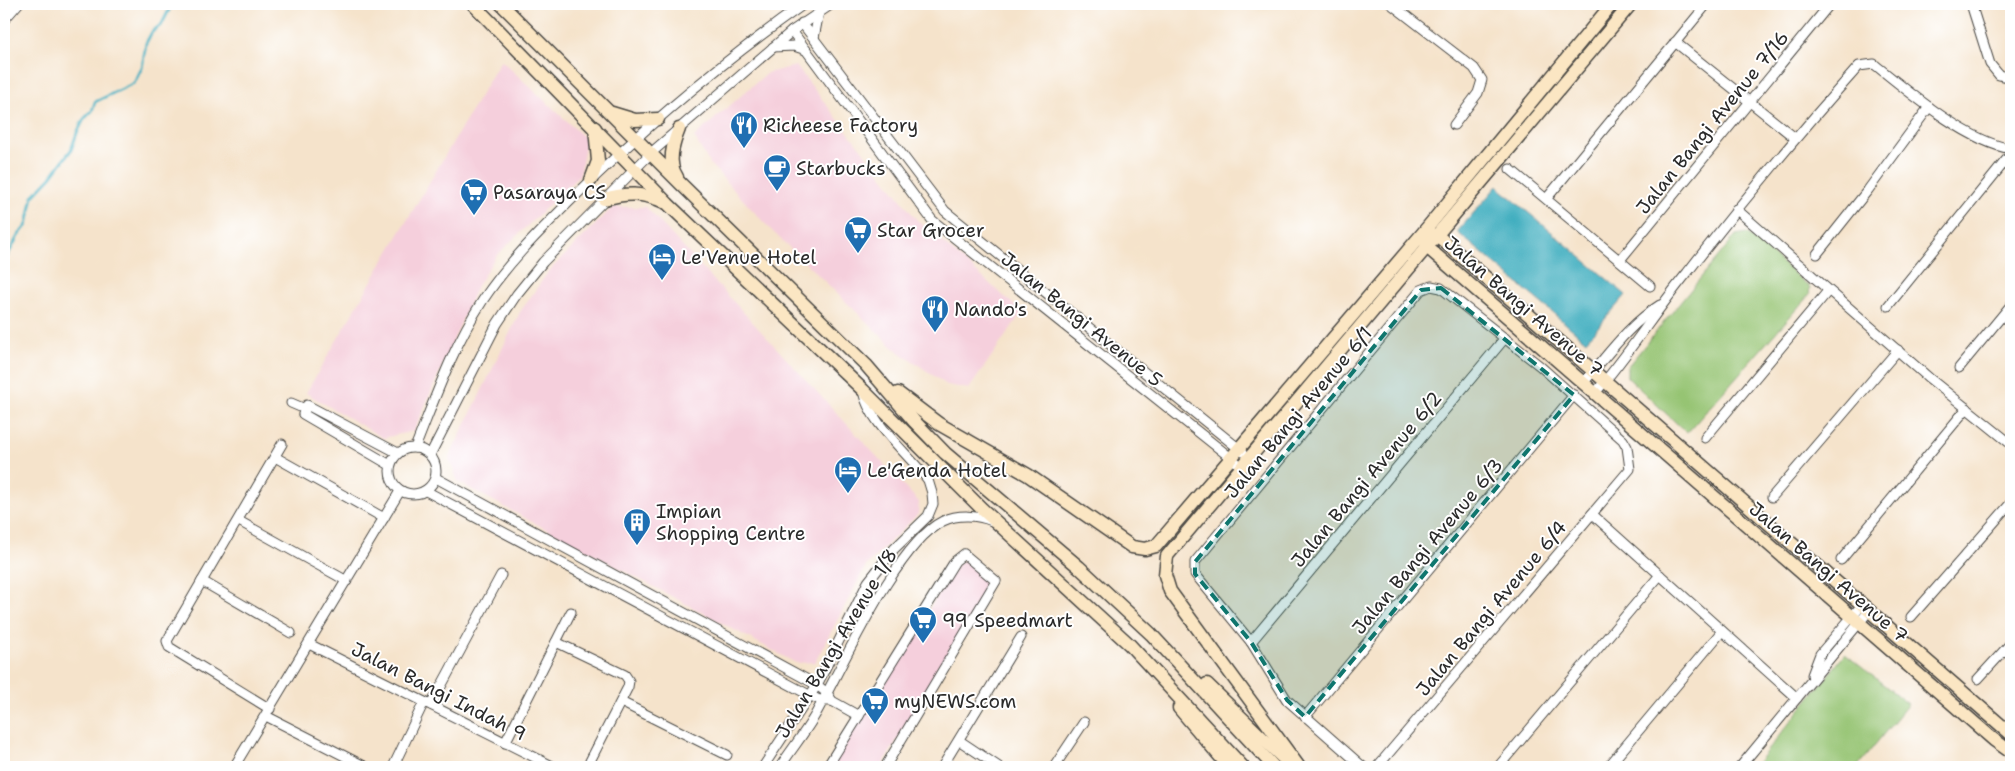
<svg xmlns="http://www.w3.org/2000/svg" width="2015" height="771" viewBox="0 0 2015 771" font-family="'Shantell Sans',sans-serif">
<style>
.built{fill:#f5cfdc}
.green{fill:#96c473;stroke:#60784f}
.water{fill:#42afc0;stroke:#366d76}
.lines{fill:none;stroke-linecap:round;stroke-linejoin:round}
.stream{stroke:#42afc0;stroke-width:3}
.street-casing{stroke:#494743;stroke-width:11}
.secondary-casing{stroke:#494743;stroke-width:15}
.street{stroke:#fff;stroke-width:9}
.secondary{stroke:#fbe6c3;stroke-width:12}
.marked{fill:#0f766e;fill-opacity:0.2;stroke:#0f766e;stroke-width:4;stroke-dasharray:10 6;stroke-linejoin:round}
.labels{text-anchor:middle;stroke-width:4;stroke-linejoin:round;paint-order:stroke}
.street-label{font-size:19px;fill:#2b2b2b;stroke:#fff}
.poi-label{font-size:19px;fill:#2b2b2b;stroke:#fff;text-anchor:start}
</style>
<rect width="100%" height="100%" fill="#fff"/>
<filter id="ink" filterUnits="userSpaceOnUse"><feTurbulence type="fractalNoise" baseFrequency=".02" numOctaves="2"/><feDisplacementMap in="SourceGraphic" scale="10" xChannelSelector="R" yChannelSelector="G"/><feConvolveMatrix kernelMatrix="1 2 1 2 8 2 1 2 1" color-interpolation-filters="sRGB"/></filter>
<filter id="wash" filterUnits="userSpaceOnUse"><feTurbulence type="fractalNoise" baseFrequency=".0096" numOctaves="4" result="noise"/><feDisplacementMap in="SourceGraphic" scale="20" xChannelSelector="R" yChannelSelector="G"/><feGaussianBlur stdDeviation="1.12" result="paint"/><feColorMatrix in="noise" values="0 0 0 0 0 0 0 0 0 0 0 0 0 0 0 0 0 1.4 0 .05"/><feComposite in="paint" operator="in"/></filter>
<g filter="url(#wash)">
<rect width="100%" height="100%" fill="#f5e3cb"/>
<g class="built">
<path d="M501,60l85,79 -6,36 -84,81 -19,30 -63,145 -31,7 -77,-45z"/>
<path d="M796,66l121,154 105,92 -53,77 -22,-4 -53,-37 -124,-119 -60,-65 -16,-27 73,-64z"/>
<path d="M613,207h33l273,295 -1,12 -52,52 -51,96 -19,1 -338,-181 -9,-24 71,-146 28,-40z"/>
<path d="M965,560l27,22 -111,185h-52l129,-203z"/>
</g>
<g class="green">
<path d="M1747,233l63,54 -1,8 -122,138 -60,-56v-10l109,-132z"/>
<path d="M1845,654l63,50 -51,63h-103z"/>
</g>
<path class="water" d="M1497,186l129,109 -40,46 -129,-109z"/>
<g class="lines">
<path class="stream" d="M4,262l14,-26 9,-11 6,-29 18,-19 20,-27 6,-17 7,-14 8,-8 3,-9 39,-19 8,-15 4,-25 6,-11 10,-8 10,-20"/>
</g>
</g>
<g filter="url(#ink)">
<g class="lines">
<g class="street-casing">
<g id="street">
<path d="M1391,4l83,64 8,12 -4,13 -24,32"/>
<path d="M1971,4l19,60 9,11 12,3"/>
<path d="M4,20l14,-16"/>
<path d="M802,23l143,188 298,241"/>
<path d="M792,31l140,189 309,246"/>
<path d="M814,38l5,-26"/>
<path d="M1675,42l120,96"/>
<path d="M773,47l21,-1 12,4"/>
<path d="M1510,169l140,117"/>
<path d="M1547,198l160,-194"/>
<path d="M1736,209l193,169 82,66"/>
<path d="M1817,254l51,-64 61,-83"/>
<path d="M1620,260l210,-256"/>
<path d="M1888,306l123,-152"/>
<path d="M1959,368l52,-63"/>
<path d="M1583,383c25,-28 45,-58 77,-78"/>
<path d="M1595,393c34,-39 60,-81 92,-120 55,-71 112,-140 172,-207l15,-2c35,28 92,77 137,85"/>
<path d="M291,403l14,6"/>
<path d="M1705,438l123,-147"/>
<circle cx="413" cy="471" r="23"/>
<path d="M415,448c20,-50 38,-102 68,-148 26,-39 59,-71 92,-104 71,-70 148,-135 229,-192"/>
<path d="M430,455l67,-131 20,-30 26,-32 108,-109 141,-122 40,-27"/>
<path d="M275,457l109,61"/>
<path d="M390,465l-87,-51 4,-9 91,48"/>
<path d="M436,478l381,207 10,8 5,8 27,15"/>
<path d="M426,491l385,205 11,5h10"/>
<path d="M1772,497l126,-147"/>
<path d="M1592,514l205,184"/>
<path d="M239,521l108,60"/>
<path d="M1841,560l126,-152"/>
<path d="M202,581l89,52"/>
<path d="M1911,617l100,-114"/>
<path d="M556,642l69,33 4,6 -1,6 -41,80"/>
<path d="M1251,642l254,-304"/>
<path d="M309,644l245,123"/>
<path d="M1812,675l8,-21 42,-49"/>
<path d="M1978,679l33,-36"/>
<path d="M621,702l106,53"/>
<path d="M431,705l70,-130"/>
<path d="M270,709l-101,-62 -2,-6 115,-197"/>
<path d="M266,716l100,51"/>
<path d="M1305,717l269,-322"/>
<path d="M960,741l39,26"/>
<path d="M505,743l66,-131"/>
<path d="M234,767l166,-276"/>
<path d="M393,767l31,-65"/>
<path d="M763,767l54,-82 51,-103 26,-33 34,-33 5,-12 -1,-11 -4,-13c-19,-26 -59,-57 -65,-89"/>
<path d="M780,767c11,-17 24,-33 34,-50 28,-49 82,-173 129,-196 15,-7 34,-6 49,0"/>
<path d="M827,767l128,-206 9,-7 32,27 -111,186"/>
<path d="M942,767l79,-130"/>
<path d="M1054,767l30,-45"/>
<path d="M1363,767l-76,-67 -36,-58 -56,-68v-12l226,-272 10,-4 10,2 99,78 83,74 4,7 3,22 -253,298"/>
<path d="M1498,767l162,-192"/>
<path d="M1608,767l114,-136"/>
<path d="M1740,767l129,-156"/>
</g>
</g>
<g class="secondary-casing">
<g id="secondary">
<path d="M473,4l195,200 195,186 119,119 147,135 114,123"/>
<path d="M501,4l181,181 184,180 48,56 31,32 134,114 72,67 123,133"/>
<path d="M612,113l23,7 23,-1"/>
<path d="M677,177c-10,-14 -4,-33 2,-48"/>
<path d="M591,180l7,-19 -3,-33"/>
<path d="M604,199c21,-6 39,-7 60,3"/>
<path d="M1432,235l6,1 573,498"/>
<path d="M1425,241l3,7 566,492 17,12"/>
<path d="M898,393l41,31 89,51 104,72 13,2 11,-3 266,-312 190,-230"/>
<path d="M1207,684l79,77"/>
<path d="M1179,708l50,59"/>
<path d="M1299,767l-129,-176 -5,-16 2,-19 464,-552"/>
</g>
</g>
<use href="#street" class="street"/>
<use href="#secondary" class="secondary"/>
</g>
</g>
<path class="marked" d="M1441,288l133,107 -269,322 -18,-17 -36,-58 -56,-68v-12l226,-272z"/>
<defs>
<g id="restaurant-pin" transform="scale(1.4375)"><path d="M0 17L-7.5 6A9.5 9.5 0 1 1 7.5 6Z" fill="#1f6fb2" stroke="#fff"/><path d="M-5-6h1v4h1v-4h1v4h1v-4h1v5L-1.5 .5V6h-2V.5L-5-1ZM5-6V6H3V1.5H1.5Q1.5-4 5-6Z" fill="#fff"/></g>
<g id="cafe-pin" transform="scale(1.4375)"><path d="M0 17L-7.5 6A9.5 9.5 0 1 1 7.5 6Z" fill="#1f6fb2" stroke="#fff"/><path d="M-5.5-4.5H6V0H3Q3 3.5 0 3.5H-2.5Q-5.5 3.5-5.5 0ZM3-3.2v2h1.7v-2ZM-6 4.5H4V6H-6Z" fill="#fff"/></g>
<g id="supermarket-pin" transform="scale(1.4375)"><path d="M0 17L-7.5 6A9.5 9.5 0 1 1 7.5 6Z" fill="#1f6fb2" stroke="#fff"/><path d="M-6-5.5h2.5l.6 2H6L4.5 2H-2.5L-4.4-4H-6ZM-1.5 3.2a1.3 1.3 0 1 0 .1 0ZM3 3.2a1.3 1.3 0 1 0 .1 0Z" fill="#fff"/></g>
<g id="hotel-pin" transform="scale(1.4375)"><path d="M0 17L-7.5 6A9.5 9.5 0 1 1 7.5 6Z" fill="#1f6fb2" stroke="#fff"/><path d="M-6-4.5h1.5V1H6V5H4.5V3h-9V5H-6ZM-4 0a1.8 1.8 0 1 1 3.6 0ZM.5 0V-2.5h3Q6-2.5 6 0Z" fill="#fff"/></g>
<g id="building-pin" transform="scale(1.4375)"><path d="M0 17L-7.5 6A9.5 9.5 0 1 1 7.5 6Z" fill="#1f6fb2" stroke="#fff"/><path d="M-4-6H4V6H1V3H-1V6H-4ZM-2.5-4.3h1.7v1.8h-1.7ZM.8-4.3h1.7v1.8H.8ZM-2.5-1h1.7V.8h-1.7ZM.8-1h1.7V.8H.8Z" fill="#fff"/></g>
</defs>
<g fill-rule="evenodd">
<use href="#restaurant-pin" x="744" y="125"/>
<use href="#cafe-pin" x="777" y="168"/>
<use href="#supermarket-pin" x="474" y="192"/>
<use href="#supermarket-pin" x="858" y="230"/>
<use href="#hotel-pin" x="662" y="257"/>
<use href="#restaurant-pin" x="935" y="309"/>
<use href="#hotel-pin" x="848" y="470"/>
<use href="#building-pin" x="637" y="522"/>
<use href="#supermarket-pin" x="923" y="620"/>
<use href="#supermarket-pin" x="875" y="701"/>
</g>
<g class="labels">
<g class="street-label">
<text transform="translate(1712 122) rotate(-51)" y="7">Jalan Bangi Avenue 7/16</text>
<text transform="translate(1524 306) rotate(41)" y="7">Jalan Bangi Avenue 7</text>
<text transform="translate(1082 319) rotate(39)" y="7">Jalan Bangi Avenue 5</text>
<text transform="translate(1298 412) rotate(-50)" y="7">Jalan Bangi Avenue 6/1</text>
<text transform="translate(1366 479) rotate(-50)" y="7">Jalan Bangi Avenue 6/2</text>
<text transform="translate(1427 546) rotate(-50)" y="7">Jalan Bangi Avenue 6/3</text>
<text transform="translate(1829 572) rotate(41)" y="7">Jalan Bangi Avenue 7</text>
<text transform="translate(1491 608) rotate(-50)" y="7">Jalan Bangi Avenue 6/4</text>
<text transform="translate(836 643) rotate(-59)" y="7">Jalan Bangi Avenue 1/8</text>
<text transform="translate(439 691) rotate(27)" y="7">Jalan Bangi Indah 9</text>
</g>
<g class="poi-label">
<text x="763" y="132">Richeese Factory</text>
<text x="796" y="175">Starbucks</text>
<text x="493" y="199">Pasaraya CS</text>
<text x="877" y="237">Star Grocer</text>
<text x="681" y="264">Le'Venue Hotel</text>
<text x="954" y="316">Nando's</text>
<text x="867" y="477">Le'Genda Hotel</text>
<text x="656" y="518">Impian<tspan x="656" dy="22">Shopping Centre</tspan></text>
<text x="942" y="627">99 Speedmart</text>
<text x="894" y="708">myNEWS.com</text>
</g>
</g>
<rect width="2015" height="771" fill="none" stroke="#fff" stroke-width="20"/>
</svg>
